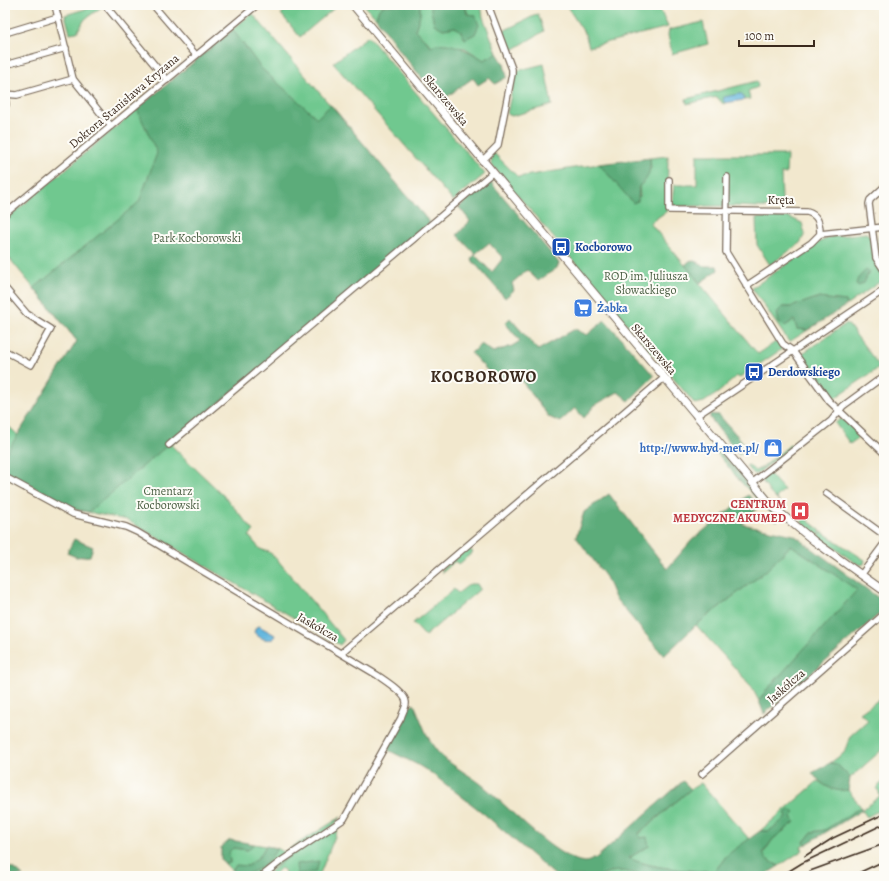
<svg xmlns="http://www.w3.org/2000/svg" width="889" height="881" viewBox="0 0 889 881" font-family="Alegreya,serif">
<style>
.green{fill:#6fc88f;stroke:#557956}
.forest{fill:#5bac7a;stroke:#4b6b4c}
.water{fill:#61b5dd;stroke:#4e707e}
.lines{fill:none;stroke-linecap:round;stroke-linejoin:round}
.minor-casing{stroke:#7b6c5c;stroke-width:8}
.major-casing{stroke:#7b6c5c;stroke-width:9}
.minor{stroke:#fff;stroke-width:5.5}
.major{stroke:#fff;stroke-width:7}
.rail{stroke:#3b2a1e;stroke-width:1.5}
.labels{text-anchor:middle;stroke-width:4;stroke-linejoin:round;paint-order:stroke}
.street-label{font-size:12px;fill:#3b2a1e;stroke:#fdfcf7}
.park-label{font-size:12px;fill:#4d6146;stroke:#fdfcf7}
.transit-label{font-size:12px;font-weight:bold;fill:#164399;stroke:#fdfcf7;text-anchor:start}
.shop-label{font-size:12px;font-weight:bold;fill:#366cbe;stroke:#fdfcf7;text-anchor:start}
.health-label{font-size:12px;font-weight:bold;fill:#be3a42;stroke:#fdfcf7;text-anchor:end}
.district-label{font-size:16px;font-weight:bold;letter-spacing:1px;fill:#3b2a1e;stroke:#fdfcf7}
</style>
<rect width="100%" height="100%" fill="#fdfcf7"/>
<filter id="ink" filterUnits="userSpaceOnUse"><feTurbulence type="fractalNoise" baseFrequency=".025" numOctaves="2"/><feDisplacementMap in="SourceGraphic" scale="8" xChannelSelector="R" yChannelSelector="G"/><feConvolveMatrix kernelMatrix="1 2 1 2 8 2 1 2 1" color-interpolation-filters="sRGB"/></filter>
<filter id="wash" filterUnits="userSpaceOnUse"><feTurbulence type="fractalNoise" baseFrequency=".012" numOctaves="4" result="noise"/><feDisplacementMap in="SourceGraphic" scale="16" xChannelSelector="R" yChannelSelector="G"/><feGaussianBlur stdDeviation="0.9" result="paint"/><feColorMatrix in="noise" values="0 0 0 0 0 0 0 0 0 0 0 0 0 0 0 0 0 1.4 0 .05"/><feComposite in="paint" operator="in"/></filter>
<g filter="url(#wash)">
<rect width="100%" height="100%" fill="#f2e8ce"/>
<g class="green">
<path d="M99,5l4,1 -18,13 -8,13 -7,1 -5,-18z"/>
<path d="M292,5h46l-38,32 -19,-23z"/>
<path d="M364,5h21l-6,4 -3,9z"/>
<path d="M420,5h10l13,24 12,-2 5,3 5,9 3,-25 -3,-9h16l2,12 14,36 -13,7 -19,-12 -33,-2 -17,-16 5,-15z"/>
<path d="M566,5h92l10,22 -79,20 -4,-13z"/>
<path d="M252,13l178,210 -259,222 54,52 29,34 -5,5 11,13 9,3 7,6 68,82 -4,5 -213,-125 -50,-10 -72,-38v-49l13,12 59,-94 -72,-88v-33z"/>
<path d="M538,14l6,17 -35,21 -8,-20z"/>
<path d="M703,22l5,22 -36,10 -4,-19 1,-5z"/>
<path d="M368,36l117,138 -32,27 -120,-138z"/>
<path d="M544,64l8,41 -40,11 -5,-2 9,-43z"/>
<path d="M757,81l1,6 -10,4 2,8 -6,1 -2,-6 -18,3 1,6 -2,1 -6,-7 -30,7 -1,-5z"/>
<path d="M494,153l24,24 81,-13 41,33 -1,-11 12,-18 -1,-10 18,-2 -1,55 -17,12 108,131 19,-13 5,8 -43,29 -2,-2 -19,17 -14,9 -9,2 -204,-240 1,-9z"/>
<path d="M697,155h90l-1,19 -5,-1 1,27 -2,8 -46,-2h-59l-3,-3 2,-18h23z"/>
<path d="M789,217l13,6 3,11 -5,9 -30,22 -13,-20 -1,-27z"/>
<path d="M884,231v31c-4,-10 -10,-25 0,-31z"/>
<path d="M866,233l4,3 4,22 10,21 -37,26 -1,-4 -29,-3 -26,9h-9l3,19 9,-6 3,9 11,1 -19,12 -37,-54 64,-44 14,-7z"/>
<path d="M847,323l33,44 -48,33 -32,-45z"/>
<path d="M841,419l7,3 10,10 -3,2 3,4 -8,6 -15,-21z"/>
<path d="M711,440h1l63,72 -1,1 -24,-25z"/>
<path d="M791,444l1,2 -35,28h-3l-8,-8 3,-1 6,6 8,-4z"/>
<path d="M714,446l33,40 31,32 -2,3 -7,-6 2,-2 -31,-32 -27,-33z"/>
<path d="M768,472l16,18 -8,8 6,7 -12,-12 -9,-14z"/>
<path d="M805,518l16,13 -3,5 -17,-14z"/>
<path d="M822,532l43,28 -1,4 -4,1 -6,-3 -35,-25z"/>
<path d="M791,545l67,45 -93,102 -6,9 -8,-15 -55,-61 71,-55z"/>
<path d="M468,548l5,4 -15,13 -3,-4 -13,12v-4z"/>
<path d="M470,584h7l3,5 -55,47 -12,-13 41,-34 4,4z"/>
<path d="M884,686v62l-34,30 -13,-14 -7,-1 14,-10 6,-17 18,-16 -8,-7 21,-15z"/>
<path d="M818,781c11,7 18,11 30,9l13,17 -36,23 -13,2 -8,10 1,3 -4,2 2,3 -24,16 -13,-7 -3,-5 10,-15 22,-17 -4,-5 4,-4 -26,18h-9z"/>
<path d="M884,781v27l-17,9 -5,-7 18,-14 -2,-2 2,-1 -4,-5z"/>
<path d="M701,783l49,57 -23,15 -12,16c-28,0 -61,-2 -87,-13l21,-12 -9,-8 -1,-4 52,-45z"/>
<path d="M341,817l-7,8 -73,51h-19c18,-6 26,-12 35,-28l7,4z"/>
<path d="M340,824l-21,52h-35l1,-5 -4,-3 -8,8h-8l24,-19z"/>
<path d="M254,844l12,2 -7,11 -11,9h-11l-5,5 -7,-7 5,-1 -1,-11 4,-4 15,2z"/>
<path d="M621,871l28,4 1,1h-50l9,-4z"/>
</g>
<g class="forest">
<path d="M385,5h35v10l-5,15 16,16c15,-8 40,6 53,14l13,-7 7,11 3,13 -12,7 -6,-6 -11,7 -5,-7 -32,23 -38,-46 -27,-37 3,-9z"/>
<path d="M430,5h35l2,9 8,1 4,10 -4,9 -10,5 -5,-9 -5,-3 -12,2 -9,-5z"/>
<path d="M233,30l28,38 56,50 14,-13 99,118 -341,289 -12,-2 -72,-38v-17l72,-114 -43,-53 105,-86 18,-49 -20,-44z"/>
<path d="M650,158c1,11 -1,22 -11,28l-1,15 -5,2 -34,-39z"/>
<path d="M489,180l70,83 -2,5 -19,13 -11,-11 -15,13 2,7 -9,8 -34,-39 4,-4 17,17 11,-14 -14,-15 -14,11 -18,-19 13,-14 -11,-14z"/>
<path d="M691,260l11,4 2,2h13l1,4 -18,13 -15,-18z"/>
<path d="M866,270l3,2 -5,11 -5,3 -3,-2 2,-6z"/>
<path d="M817,298l29,3 1,4 -39,25 -11,-1 -3,-9 -9,6 -6,-3 -2,-10 5,-6h9z"/>
<path d="M510,318l28,32 37,-21 12,6 18,-15 49,56 -25,25 -11,-9 -23,13 -11,13 -9,-10 -15,14 -11,-5 -34,-45h-6l-11,10 -27,-29 10,-9 12,8 19,-6 8,-5 -15,-18z"/>
<path d="M710,414l9,1 29,33 -9,7 -29,-37z"/>
<path d="M609,494l58,75 25,-29 56,-45 12,10 -18,19 52,11 90,67v8l-120,104 -5,-13 6,-9 92,-102 -66,-45 -24,25 -71,55 -32,31 -49,-58 -9,-21 -30,-40 8,-25z"/>
<path d="M74,539l19,8 -3,9 -14,1 -9,-4z"/>
<path d="M414,704c7,15 12,34 23,47 11,13 30,22 44,33 23,18 74,76 104,78 3,0 8,-3 11,-4l87,-77 8,8 -52,44 1,5 7,-1 2,9 -20,12c24,11 59,13 86,13l12,-16 33,-24h9l18,-14 -2,-4 5,-4 5,4 -4,4 4,5 -22,17 -10,14 3,6 13,7 -16,10h-113l-29,-5 -12,1 -9,4h-44l-73,-63 -52,-40 -13,-8 -32,-16 21,-40z"/>
<path d="M830,763l7,1 13,14 -2,12c-15,3 -26,-5 -36,-17z"/>
<path d="M861,807l1,3 -57,35 -1,-3 8,-10 13,-2z"/>
<path d="M230,840l24,4 -6,6 -15,-2 -4,4 1,11 -5,1 -4,-5v-12z"/>
<path d="M266,846l11,2c-9,16 -17,22 -35,28l-10,-5 4,-6 12,1 11,-9z"/>
<path d="M319,861l-3,11 -19,2 -1,-10z"/>
<path d="M5,865l11,5 7,6h-18z"/>
</g>
<g class="water">
<path d="M738,94h4l2,6 -19,3 -2,-3 1,-3z"/>
<path d="M259,626l16,9 -2,4c-7,2 -15,-1 -19,-7l2,-5z"/>
</g>
</g>
<g filter="url(#ink)">
<g class="lines">
<g class="minor-casing">
<g id="minor">
<path d="M55,5l18,74"/>
<path d="M105,5l62,75"/>
<path d="M153,5l43,50"/>
<path d="M5,33l53,-16"/>
<path d="M5,65l61,-17"/>
<path d="M5,94l12,1 56,-16 38,47"/>
<path d="M5,99l1,5"/>
<path d="M482,161l16,-16 14,-71v-5l-24,-64"/>
<path d="M727,177l-1,75 57,92 10,7 36,50 55,52"/>
<path d="M669,180v30l138,2c11,3 13,11 13,22l-9,9 -65,43"/>
<path d="M884,187l-14,13 -1,4 7,54 8,12"/>
<path d="M5,214l252,-209"/>
<path d="M820,234l64,-7"/>
<path d="M5,288l22,26 24,15 -20,36 -26,-14"/>
<path d="M696,416l188,-126"/>
<path d="M169,445l323,-272"/>
<path d="M5,477l68,37 53,13 11,5 240,143c7,5 30,19 29,28 0,5 -4,10 -5,15l-57,101 -63,42 -19,15"/>
<path d="M752,483l79,-62 12,-15 41,-30"/>
<path d="M826,493l58,42"/>
<path d="M861,575l23,-31"/>
<path d="M341,653l323,-275"/>
<path d="M702,774l182,-160"/>
</g>
</g>
<g class="major-casing">
<path id="major" d="M353,5l420,502 41,34 70,50"/>
</g>
<use href="#minor" class="minor"/>
<use href="#major" class="major"/>
<g class="rail">
<path d="M805,856l28,-18 51,-24"/>
<path d="M810,871l74,-27"/>
<path d="M781,876l21,-13 80,-38"/>
<path d="M852,876l32,-15"/>
<path d="M882,876l2,-1"/>
</g>
</g>
</g>
<defs>
<g id="bus-square" transform="scale(1)"><rect x="-9" y="-9" width="18" height="18" rx="4" fill="#1a4fb4" stroke="#fdfcf7"/><path d="M-5-6H5V4H4V6H2V4H-2V6H-4V4H-5ZM-3.5-4V0h7V-4ZM-3.5 1.2v1.5H-2V1.2ZM2 1.2v1.5H3.5V1.2Z" fill="#fff"/></g>
<g id="supermarket-square" transform="scale(1)"><rect x="-9" y="-9" width="18" height="18" rx="4" fill="#3f7fe0" stroke="#fdfcf7"/><path d="M-6-5.5h2.5l.6 2H6L4.5 2H-2.5L-4.4-4H-6ZM-1.5 3.2a1.3 1.3 0 1 0 .1 0ZM3 3.2a1.3 1.3 0 1 0 .1 0Z" fill="#fff"/></g>
<g id="shop-square" transform="scale(1)"><rect x="-9" y="-9" width="18" height="18" rx="4" fill="#3f7fe0" stroke="#fdfcf7"/><path d="M-5-2.5h2.3a2.7 3.5 0 0 1 5.4 0H5L5.5 6h-11ZM-1.5-2.5h3a1.5 2.3 0 0 0-3 0Z" fill="#fff"/></g>
<g id="hospital-square" transform="scale(1)"><rect x="-9" y="-9" width="18" height="18" rx="4" fill="#e0444e" stroke="#fdfcf7"/><path d="M-5-5h3v3.5h4V-5h3V5h-3V1.5h-4V5h-3Z" fill="#fff"/></g>
</defs>
<g fill-rule="evenodd">
<use href="#bus-square" x="561" y="247"/>
<use href="#supermarket-square" x="583" y="308"/>
<use href="#bus-square" x="754" y="372"/>
<use href="#shop-square" x="773" y="448"/>
<use href="#hospital-square" x="800" y="511"/>
</g>
<g class="labels">
<g class="street-label">
<text transform="translate(446 100) rotate(50)" y="4">Skarszewska</text>
<text transform="translate(124 101) rotate(-40)" y="4">Doktora Stanisława Kryzana</text>
<text x="781" y="204">Kręta</text>
<text transform="translate(654 349) rotate(50)" y="4">Skarszewska</text>
<text transform="translate(318 627) rotate(30)" y="4">Jaskółcza</text>
<text transform="translate(786 686) rotate(-41)" y="4">Jaskółcza</text>
</g>
<g class="park-label">
<text x="197" y="242">Park Kocborowski</text>
<text x="646" y="280">ROD im. Juliusza<tspan x="646" dy="14">Słowackiego</tspan></text>
<text x="168" y="495">Cmentarz<tspan x="168" dy="14">Kocborowski</tspan></text>
</g>
<g class="transit-label">
<text x="575" y="251">Kocborowo</text>
<text x="768" y="376">Derdowskiego</text>
</g>
<g class="shop-label">
<text x="597" y="312">Żabka</text>
<text x="759" y="452" text-anchor="end">http://www.hyd-met.pl/</text>
</g>
<g class="health-label">
<text x="786" y="508">CENTRUM<tspan x="786" dy="14">MEDYCZNE AKUMED</tspan></text>
</g>
<g class="district-label">
<text x="484" y="382">KOCBOROWO</text>
</g>
</g>
<rect width="889" height="881" fill="none" stroke="#fdfcf7" stroke-width="20"/>
<path d="M739 40v6h75v-6" fill="none" stroke="#3b2a1e" stroke-width="2"/>
<text x="745" y="40" font-size="12" fill="#3b2a1e" stroke="#fdfcf7" stroke-width="3" paint-order="stroke">100 m</text>
</svg>
